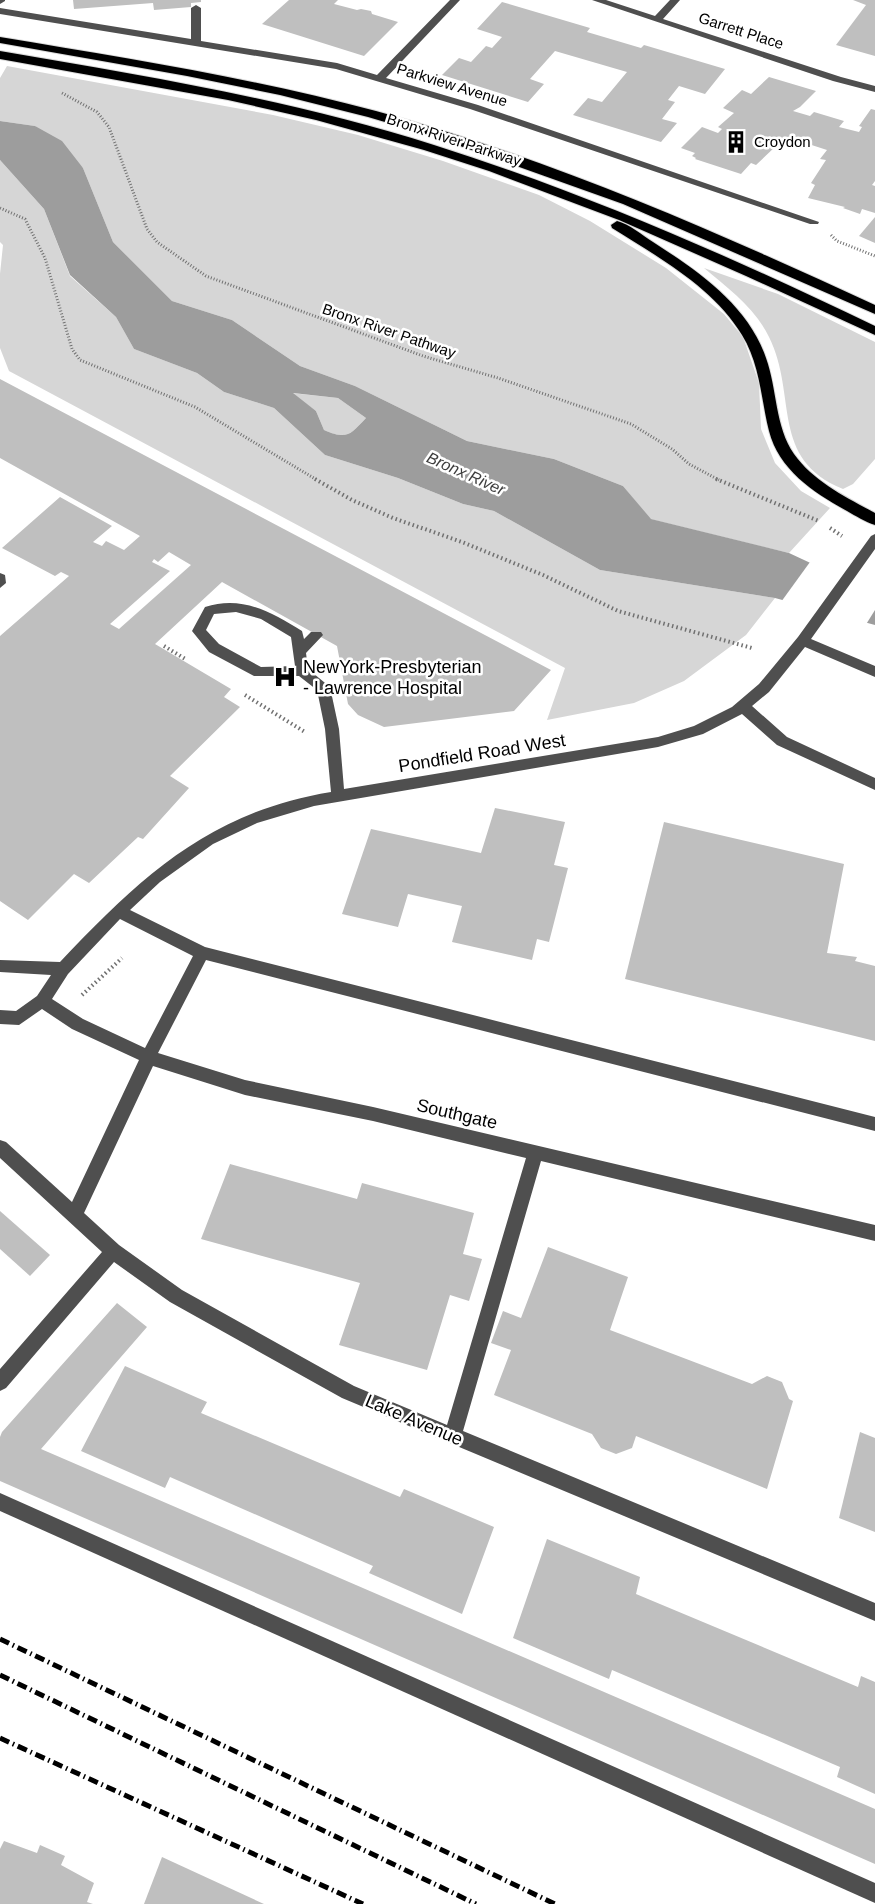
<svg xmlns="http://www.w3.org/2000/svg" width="875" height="1904" viewBox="0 0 875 1904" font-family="Arial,sans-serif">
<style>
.green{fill:#d6d6d6}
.water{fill:#9d9d9d;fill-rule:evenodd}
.pier{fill:#fff}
.building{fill:#bfbfbf;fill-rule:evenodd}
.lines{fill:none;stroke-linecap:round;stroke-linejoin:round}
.highway-casing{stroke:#dbdbdb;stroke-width:2}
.path-far1{stroke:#717171;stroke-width:3;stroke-dasharray:1 2;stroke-linecap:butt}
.path{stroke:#717171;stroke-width:4;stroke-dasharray:1.5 3;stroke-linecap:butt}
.minor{fill:#4f4f4f;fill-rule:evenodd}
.highway{fill:#000;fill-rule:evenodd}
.rail{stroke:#000;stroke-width:5;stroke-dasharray:10 4 1.5 4;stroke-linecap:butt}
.labels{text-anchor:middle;stroke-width:5;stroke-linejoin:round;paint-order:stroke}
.far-street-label{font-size:15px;fill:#000;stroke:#fff}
.far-poi-label{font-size:15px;fill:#000;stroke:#fff;text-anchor:start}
.far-water-label{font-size:16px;font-style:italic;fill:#3e3e3e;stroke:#fff}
.poi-label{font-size:18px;fill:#000;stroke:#fff;text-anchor:start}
.street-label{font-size:18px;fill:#000;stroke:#fff}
</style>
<rect width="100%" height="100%" fill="#fff"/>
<g class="green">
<path d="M7,66l266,49 85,20 85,26 96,34 51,26 76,47 58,46 19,23 16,46 2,46 14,34 26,28 29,17 -41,45 -139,-34 -27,-33 -69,-27 -87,-18 -112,-55 -55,-20 -68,-46 -60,-19 -59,-59 -30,-74 -48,-42 -35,-5v-43z"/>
<path d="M0,160l44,49 26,67 46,41 18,32 63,24 27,19 50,16 51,47 73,23 65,26 31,7 106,59 175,28 -29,37 -62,46 -50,22 -87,17 18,-52 -556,-297 -9,-23v-74l3,-29 -3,-3z"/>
<path d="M704,268l74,26 97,48v117l-22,25 -10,5c-74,-30 -45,-94 -74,-152 -14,-29 -41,-49 -65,-69z"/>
<path d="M291,393l47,5 28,20c-16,17 -19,22 -42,12l-8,-19z"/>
</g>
<path class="water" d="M0,121l35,5 27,15 21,27 30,74 59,59 60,19 68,46 55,20 112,55 87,18 69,27 28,33 138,34 86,40v32l-100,-27 -175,-28 -106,-59 -31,-7 -65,-26 -73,-23 -51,-47 -50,-16 -27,-19 -63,-24 -18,-32 -46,-42 -26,-66 -44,-49zM293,393l45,5 28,20c-16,17 -19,22 -42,12l-8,-19z"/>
<path class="pier" d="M810,562l65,27v21l-10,16 -84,-24z"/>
<g class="building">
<path d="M73,0h128v2l-10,1v4l-37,3 -1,-7 -79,6z"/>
<path d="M289,0h49l-4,4 23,6 4,-1 10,2 1,3 26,8 -34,34 -102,-32z"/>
<path d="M853,0h22v56l-39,-11 30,-40z"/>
<path d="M502,2l88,26 -3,4 54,16 3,-3 81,24 -20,25 -26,-8 -11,14 7,2 -13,17 15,4 -16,19 -88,-27 15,-17 14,4 25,-30 -72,-21 -25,28 14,5 -16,18 -86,-27 17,-17 12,4 15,-16 6,2 10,-11 -25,-8z"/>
<path d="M769,77l47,14 -16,16 -7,4 17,5 4,-4 30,9 -5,6 20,5 3,-5 -3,-1 12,-17 4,1v71l-3,4 3,1v27l-13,-4 -2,5 -17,-6 2,-1 -37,-9 7,-13 -4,-2 15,-23 -6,-1 7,-9 -37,-12 -9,9 -5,-1 -20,19 -5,-2 -10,11 -46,-15 1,-1 -4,-2 3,-3 -14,-5 21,-21 16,6 4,-4 -4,-2 16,-14 -11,-5 19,-18 9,4z"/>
<path d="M875,217v26l-16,-7z"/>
<path d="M0,379l551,291 -37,41 -130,16 -26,-12 -10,-11 -11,-58 -115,-64 -67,62 76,45 -7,8 16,10 -70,69 19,12 -46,51 -5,-2 -49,46 -15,-9 -46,46 -28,-19v-265l69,-60 -8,-4 -6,4 -53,-28 58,-51 52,29 -19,16 9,4 4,-5 18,9 16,-14 -140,-78zM169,552l22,13 -72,64 -9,-5 60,-53 -18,-9 2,-3 4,3z"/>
<path d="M495,808l70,14 -11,43 14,3 -19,74 -12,-3 -5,21 -80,-18 10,-36 -54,-12 -10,33 -56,-13 29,-85 110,24z"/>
<path d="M664,822l180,42 -17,89 30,4 -2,4 20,5v75l-250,-62z"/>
<path d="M230,1164l127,35 5,-16 112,30 -11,41 19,5 -13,42 -19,-6 -23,75 -88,-25 21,-62 -159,-44z"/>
<path d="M0,1211l50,44 -20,21 -30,-27z"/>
<path d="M548,1247l80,30 -18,53 142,54 15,-8 15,6 7,17 4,2 -26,88 -131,-53 -4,12 -16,6 -15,-6 -9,-14 -98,-39 17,-45 -20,-7 12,-32 18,7z"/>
<path d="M117,1303l30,24 -106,122 834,360v55l-875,-383v-44l2,-5z"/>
<path d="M125,1366l82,36 -6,11 199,84 4,-8 90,38 -32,87 -93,-41 4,-7 -203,-89 -5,11 -84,-37z"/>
<path d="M860,1432l15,6v94l-36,-14z"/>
<path d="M547,1539l93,38 -4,17 222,93 3,-11 14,6v112l-38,-17 3,-10 -228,-97 -3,9 -96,-41z"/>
<path d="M4,1841l33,12 3,-8 25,11 -4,9 33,18 -7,19 6,2h-93v-55z"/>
<path d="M162,1857l102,47h-120z"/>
</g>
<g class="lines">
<g class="highway-casing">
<g id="highway">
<path d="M0,37c126,21 253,41 376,74 172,47 337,119 499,194v9l-252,-110 -191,-68 -64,-19 -88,-22 -93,-19 -187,-33z"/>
<path d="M0,51c146,25 293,49 434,94 152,48 298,112 441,181v9l-129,-59 -127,-56 -130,-49 -65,-21 -108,-30 -88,-20 -228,-41z"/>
<path d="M617,221c12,3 25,14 36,21 45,29 95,63 113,116 11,30 9,69 28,96 20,28 52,43 81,59v12c-10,-3 -19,-9 -28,-14 -33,-18 -68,-41 -78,-80 -8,-32 -9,-67 -27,-96 -29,-48 -84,-78 -130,-107l-1,-3z"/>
</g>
</g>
<g class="path-far1">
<path d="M62,93l35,19 12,15 38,102 10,13 49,34 217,80 75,22 133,46 41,25 17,15 30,16"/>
<path d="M0,208l25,11 20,39 27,91 8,11 115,47 122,73"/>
<path d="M831,235l6,6 38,15"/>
</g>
<g class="path">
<path d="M315,479l37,21 41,18 69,24 81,33 75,36 134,37"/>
<path d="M716,479l103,42"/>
<path d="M830,528l12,8"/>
<path d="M164,646l23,14"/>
<path d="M245,695l60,37"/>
<path d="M82,995l40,-37"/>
</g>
<g class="minor">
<path d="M0,0h5v1l-5,3z"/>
<path d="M450,0h10l-74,78 92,27 341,117 -1,2h-8l-340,-115 -134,-40 -336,-55v-6l191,31v-31l5,-3 5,3v33l136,22 40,12z"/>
<path d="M592,0h14l49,16 15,-16h10l-17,19 178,58 34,9v6l-42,-11z"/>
<path d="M875,534v15l-64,90 64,27v11l-70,-30 -36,45 -17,14 35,31 88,41v12l-98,-45 -35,-31 -39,20 -45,13 -344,59 -57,17 -44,21 -53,38 -30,28 75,37 670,170v14l-669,-171 -48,93 87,27 128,27 502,118v16l-334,-80 -78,270 412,172v18l-533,-223 -172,-96 -56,-40 -108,126 -6,3v-22l102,-117 -102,-94v-18l6,2 66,60 67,-142 -67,-31 -30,-20 -23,16 -19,-1v-14l16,1 21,-15 14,-21 -51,-3v-12l60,2c81,-85 149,-150 271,-170l-6,-63 -8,-39 -18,-14h-45l-45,-24 -17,-21 13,-24c37,-12 66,5 97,24l2,8 7,-7h10l2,3 -17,18 2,16 22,18 9,42 5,60 314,-52 36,-11 38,-19 27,-23 39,-47 73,-101zM236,612l25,7 30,18 4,29 -34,1 -42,-23 -13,-14 8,-16zM120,919l73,37 -48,92 -62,-29 -31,-20 16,-25zM153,1066l92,29 128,26 153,37 -79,267 -93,-39 -172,-96 -63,-45 -35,-32z"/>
<path d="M0,573l5,2 1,8 -6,5z"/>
<path d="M0,1493l875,390v20l-875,-392z"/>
</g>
<use href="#highway" class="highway"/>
<g class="rail">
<path d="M0,1639l555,265"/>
<path d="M0,1675l476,229"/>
<path d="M0,1738l363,166"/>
</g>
</g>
<defs>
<g id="building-bare" transform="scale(1.8)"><path d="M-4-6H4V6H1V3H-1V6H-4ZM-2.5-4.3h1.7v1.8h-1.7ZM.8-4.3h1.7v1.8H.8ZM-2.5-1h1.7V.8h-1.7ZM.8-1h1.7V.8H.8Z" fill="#000" stroke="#fff" stroke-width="2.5" paint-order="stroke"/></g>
<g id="hospital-bare" transform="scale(1.8)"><path d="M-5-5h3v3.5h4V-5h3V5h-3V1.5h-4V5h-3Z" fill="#000" stroke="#fff" stroke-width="2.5" paint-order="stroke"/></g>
</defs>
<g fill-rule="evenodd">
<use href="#building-bare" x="736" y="142"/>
<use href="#hospital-bare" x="285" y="677"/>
</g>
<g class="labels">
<g class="far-street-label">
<text transform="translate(741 31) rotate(18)" y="5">Garrett Place</text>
<text transform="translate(452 85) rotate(17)" y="5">Parkview Avenue</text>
<text transform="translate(454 140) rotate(18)" y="5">Bronx River Parkway</text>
<text transform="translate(389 331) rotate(19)" y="5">Bronx River Pathway</text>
</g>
<g class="far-poi-label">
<text x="754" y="147">Croydon</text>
</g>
<g class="far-water-label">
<text transform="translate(466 473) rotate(24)" y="6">Bronx River</text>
</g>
<g class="poi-label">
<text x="303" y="673">NewYork-Presbyterian<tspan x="303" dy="21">- Lawrence Hospital</tspan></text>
</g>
<g class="street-label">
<text transform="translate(482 753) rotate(-9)" y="6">Pondfield Road West</text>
<text transform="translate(457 1114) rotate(13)" y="6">Southgate</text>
<text transform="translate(414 1420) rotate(23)" y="6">Lake Avenue</text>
</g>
</g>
</svg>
